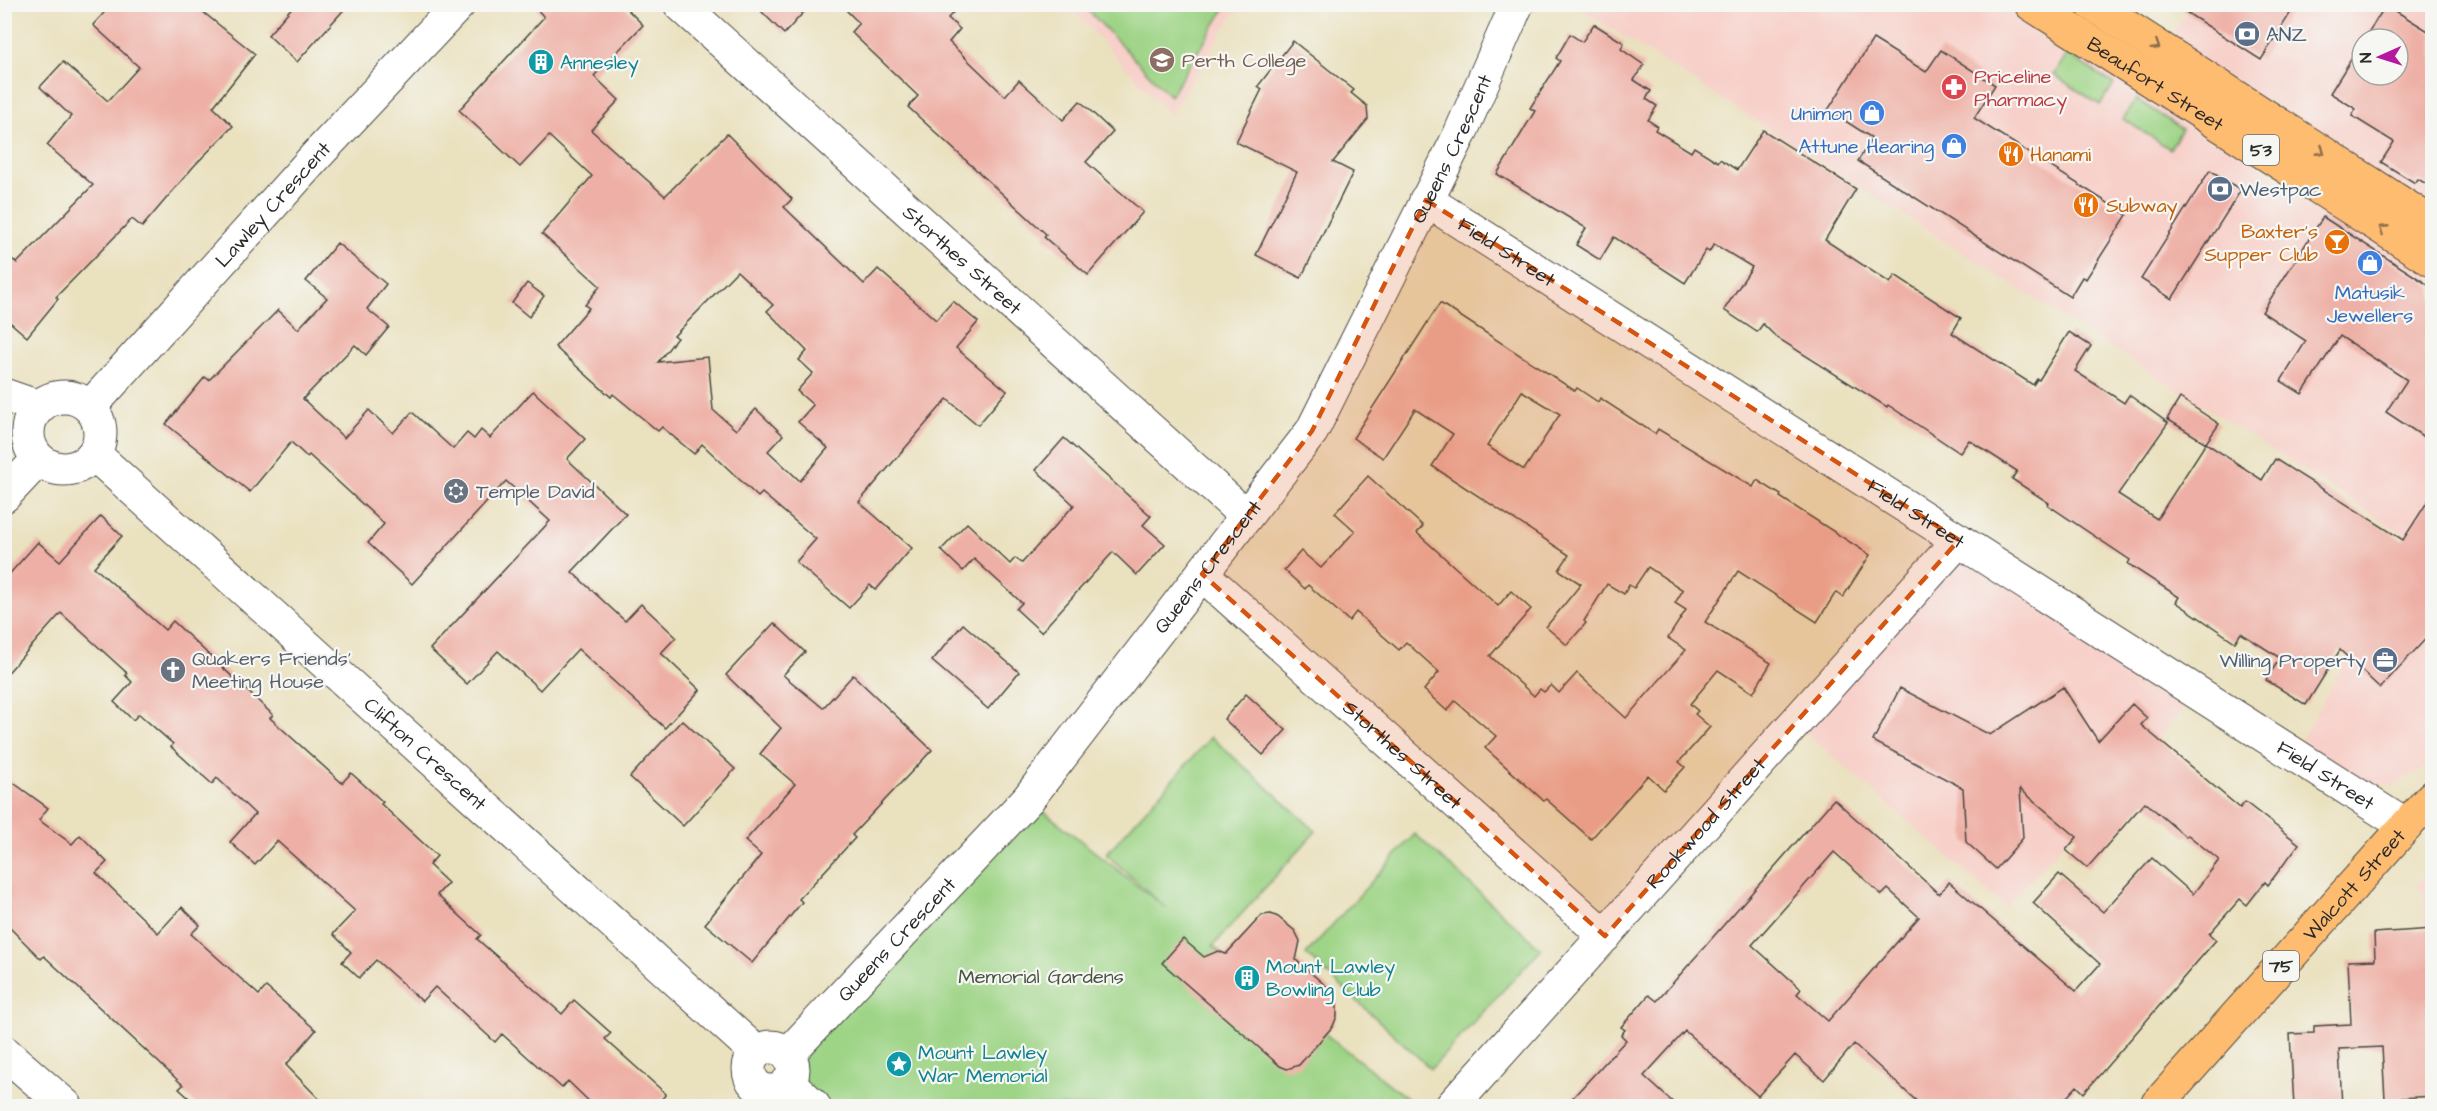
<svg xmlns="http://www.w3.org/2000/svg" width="2437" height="1111" viewBox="0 0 2437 1111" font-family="'Architects Daughter',sans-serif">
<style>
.built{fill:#f7d0c9;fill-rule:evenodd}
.green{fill:#9ed486;stroke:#648058;stroke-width:1.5}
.building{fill:#eeb0a6;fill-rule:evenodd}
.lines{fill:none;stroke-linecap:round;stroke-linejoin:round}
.minor-casing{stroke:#484641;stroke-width:35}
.major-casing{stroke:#484641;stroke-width:35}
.minor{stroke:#fff;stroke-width:33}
.major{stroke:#febc70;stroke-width:33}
.oneway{stroke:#8a6c4a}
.marked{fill:#d5540f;fill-opacity:0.2;stroke:#d5540f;stroke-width:4.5;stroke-dasharray:12 8;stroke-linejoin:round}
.labels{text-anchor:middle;stroke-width:4.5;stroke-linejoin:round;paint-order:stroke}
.shield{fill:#f6f6f2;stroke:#686867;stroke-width:1.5}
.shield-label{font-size:18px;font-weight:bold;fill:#2b2b2b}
.service-label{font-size:20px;fill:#4e5e75;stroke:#f6f6f2;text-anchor:start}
.education-label{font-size:20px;fill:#785e54;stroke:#f6f6f2;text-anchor:start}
.culture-label{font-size:20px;fill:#0d838f;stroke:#f6f6f2;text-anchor:start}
.health-label{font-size:20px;fill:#be3a42;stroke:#f6f6f2;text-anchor:start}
.street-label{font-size:20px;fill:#2b2b2b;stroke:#f6f6f2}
.shop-label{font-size:20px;fill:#366cbe;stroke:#f6f6f2;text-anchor:end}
.food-label{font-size:20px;fill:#c56008;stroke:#f6f6f2;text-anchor:start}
.worship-label{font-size:20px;fill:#5b616d;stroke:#f6f6f2;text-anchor:start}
.park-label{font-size:20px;fill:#485542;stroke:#f6f6f2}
</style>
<rect width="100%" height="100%" fill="#f6f6f2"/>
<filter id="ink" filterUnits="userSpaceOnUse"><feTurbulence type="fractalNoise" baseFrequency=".0167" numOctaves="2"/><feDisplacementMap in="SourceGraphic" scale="12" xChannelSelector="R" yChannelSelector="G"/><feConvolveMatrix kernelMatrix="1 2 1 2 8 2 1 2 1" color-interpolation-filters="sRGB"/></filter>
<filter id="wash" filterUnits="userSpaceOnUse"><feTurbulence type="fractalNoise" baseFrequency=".008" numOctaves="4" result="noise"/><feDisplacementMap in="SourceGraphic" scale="24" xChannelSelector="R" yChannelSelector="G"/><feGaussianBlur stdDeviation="1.35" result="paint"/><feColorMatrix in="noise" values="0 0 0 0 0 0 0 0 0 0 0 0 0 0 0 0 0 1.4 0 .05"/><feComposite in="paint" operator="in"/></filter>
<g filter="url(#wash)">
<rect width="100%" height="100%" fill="#eae1bf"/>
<g class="built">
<path d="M1068,5h171l-69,110z"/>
<path d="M1574,5h432l426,270v483l-11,13 -27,15 -37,-6 -58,-36 114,-204z"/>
<path d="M2191,5h241v203l-263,-169zM2362,39h36v36h-36z"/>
<path d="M1959,540l239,153 -192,214 -211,-183z"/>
<path d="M2432,867v174l-8,-148 -8,-7z"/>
</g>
<g class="green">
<path d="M1083,5h144l-57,91z"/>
<path d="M2067,54l47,30 -14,21 -46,-30z"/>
<path d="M2136,99l46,30 -12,20 -47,-30z"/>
<path d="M1211,737l105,94 -103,115 204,160h-605l-37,-35 253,-272 139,110 -61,-55z"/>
<path d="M1415,834l126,115 -110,120 -125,-115z"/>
</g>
<g id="blocks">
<g class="building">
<path d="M112,4h81l62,50 -42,53 20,19 -39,40 -52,61 -10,-8 -76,78 2,2 -31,38 -23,-20v-64l13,10 76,-78 -46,-40 24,-29 -31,-29 23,-25 45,39 31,-34 -46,-42z"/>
<path d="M295,4h54l-52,58 -29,-27z"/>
<path d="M532,4h90l21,21 -49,51 25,24 -28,30 74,66 62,-62 65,65 -8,8 80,77 14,-15 58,51 17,-19 25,21 -22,26 51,43 -29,34 -31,-26 -88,103 53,46 -36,42 -6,-5 -21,23 -53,-46 20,-23 -54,-46 -4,4 -56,-53 -8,10 -32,-27 -4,4 -45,-37 -2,3 -56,-50 34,-39 -4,-3 15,-19 -58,-52 50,-58 -43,-40 -29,31 -61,-57 85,-93zM737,271l36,34 -6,6 40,40 -8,9 14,13 -16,18 16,14 -15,17 30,26 -28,33 -32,-30 15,-16 -27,-26 -20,21 -23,-20 -5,-53 -50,5 19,-24 -3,-2z"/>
<path d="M754,4h57l-27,30z"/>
<path d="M840,4h121l-13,14 12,11 -11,13 56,54 14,-16 44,40 17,-19 33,31 -27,30 57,50 -55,63 -44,-38 2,-3 -138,-127 10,-11 -67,-64 8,-9z"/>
<path d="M2173,4h123l-35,56z"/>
<path d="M2386,5l47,29v154l-15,-9 -3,4 -34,-21 13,-20 -42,-26 4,-7 -26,-16 32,-51v33h36v-36h-34z"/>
<path d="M1594,24l30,19 -3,6 23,16 -10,15 17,11 -5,8 11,7 -9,14 9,6 -2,4 36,22 3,-5 24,15 2,-3 17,11 26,-40 93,59 -31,51 65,43 5,-8 66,43 -9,15 81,52 4,-6 2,1 30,-48 22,14 -16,25 49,32 5,-8 39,28 -50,71 39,25 49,-76 56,37 13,-21 128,81 30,-47v138l-53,57 -40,-38 -34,55 -40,-25 14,-22 -39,-25 -6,9 -59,-40 3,-5 -51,-33 2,-4 -82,-55 1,-2 -37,-24 5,-8 -48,-31 -9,13 -72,-48 -1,2 -111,-70 -13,-13 -6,8 -33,-22 28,-43 -38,-23 -5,8 -3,-2 -21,33 -71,-46 -14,23 -24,-15 10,-17 -89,-54 38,-63 -5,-3 30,-47 -4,-3 14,-24 12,8z"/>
<path d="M1873,39l53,33 15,-22 54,35 -21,33 153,97 -41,64 -4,-2 -12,20 -212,-136 14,-23 -44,-28z"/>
<path d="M1293,41l61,49 -3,3 16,13 1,13 -35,43 20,10 -52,106 -45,-23 41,-83 -61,-30 26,-53 -4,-3z"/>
<path d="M2210,170l31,20 -69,109 -31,-20z"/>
<path d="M2323,217l110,71v155l-47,-31 21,-32 -67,-44 -38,58 -21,-13 25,-40 -44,-29z"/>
<path d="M337,243l49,41 -19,25 22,18 -23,28 -11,-10 -52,54 41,39 25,-28 24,23 19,-21 41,37 14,-16 7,6 7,-9 9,8 43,-47 52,48 -18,20 59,55 -54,58 53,49 16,-17 35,33 -15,16 39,37 -35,38 -87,-79 -38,41 -42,-39 -31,33 -37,-35 120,-128 -44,-40 -94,103 -44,-41 16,-19 -75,-69 -2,2 -16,-15 -41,50 -84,-68 39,-47 4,3 69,-70 20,19 29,-31 -21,-17z"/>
<path d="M527,283l17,13 -15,21 -17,-14z"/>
<path d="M1440,303l135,88 2,-3 21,14 2,-4 55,36 3,-5 95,58 4,-7 24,15 -1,2 90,58 -27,42 -7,-5 -19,30 -79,-51 -33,51 66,41 -18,30 -35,-23 -28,34 8,7 -3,3 15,13 -31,35 6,5 -21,23 -16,-15 -57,64 -45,-40 -2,2 -59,-53 11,-12 -41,-35 -8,10 -23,-21 15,-18 -33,-30 -7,8 -43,-38 -7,9 -41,-36 -3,4 -21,-19 17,-19 20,17 34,-37 -20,-18 33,-37 55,50 -6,7 81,73 13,-15 20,18 -41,47 44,40 6,-7 4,3 7,-7 8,8 18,-20 49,45 60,-68 -18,-12 18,-28 -11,-7 8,-13 -35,-23 -14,21 -5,-3 -5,9 -17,-10 -23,37 2,2 -19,22 -21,-18 35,-43 -22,-14 10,-15 -137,-89 21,-32 -38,-25 -32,49 -30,-20zM1522,391l38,23 -36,56 -37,-24z"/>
<path d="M2180,398l39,26 -13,19 -39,-24z"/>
<path d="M1064,438l87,78 -8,9 22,19 -28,31 -24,-23 -72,80 -25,-23 6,-6 -48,-44 -11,12 -22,-21 26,-27 43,41 5,-6 7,5 52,-58 -38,-35z"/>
<path d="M101,516l21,20 -28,31 71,63 8,-9 100,94 -3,3 72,65 9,-10 32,29 -2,2 56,52 -8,9 19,18 -11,12 44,40 -4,4 85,75 12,-14 37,33 -6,6 61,55 -11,13h-60l-27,-26 -6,7 -60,-54 -7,8 -60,-55 -13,14 -46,-41 -17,18 -17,-16 9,-10 -18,-18 22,-23 -78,-70 -22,24 -25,-23 25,-28 -38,-36 -5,6 -41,-37 2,-3 -34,-30 -6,6 -19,-18 18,-20 -7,-7 2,-2 -66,-60 -57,64v-97l34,-38 22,19z"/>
<path d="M774,623l31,29 -22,23 40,33 30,-33 79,75 -80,85 3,3 -56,61 3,3 -50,61 -47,-39 56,-69 -16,-14 50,-57 -35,-30 21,-26 -55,-53z"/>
<path d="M963,624l56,48 -31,37 -56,-48z"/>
<path d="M2063,687l35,54 34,-37 15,14 -6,7 99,83 5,-6 54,42 -31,41 -3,-3 -18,23 -7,-6 -31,35 7,6 -132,153 -7,-7 -19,21h-135l-69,-63 -30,36 -29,-25 -37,41 -73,-65 -41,45 34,31h-114l62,-67 -5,-5 4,-5 -4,-3 28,-32 8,6 177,-202 105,95 10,-12 127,109 24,-27 -67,-61 26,-29 44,38 49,-54 41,36 26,-34 -31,-25 -2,2 -41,-35 -58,66 -21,-18 11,-13 -57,-48 3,49 -27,31 -30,-27 -3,-54 -90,-47 27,-53 90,47zM1834,852l48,43 6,-6 31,28 -91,104 -31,-27 4,-5 -49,-44z"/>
<path d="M1246,694l40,36 -23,25 -39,-36z"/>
<path d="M682,720l53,49 -52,57 -53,-49z"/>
<path d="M4,776l44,32 -9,12 33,24 8,-9 27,27 -11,11 62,60 24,-26 18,18 -9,9 68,61 7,-8 50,43 -30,35 41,42h-128l-20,-18 4,-4 -139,-129 -3,3 -37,-37z"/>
<path d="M1271,914l7,3 17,14 5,10 -4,19 37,32 4,12v12l-4,10 -34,39 -12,4 -7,-3 -118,-103 21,-24 21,18 14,-6 8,3 36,-39z"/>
<path d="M2433,929v167l-48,3 -3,-52 -43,2 3,58h-48l-4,-73 24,-1v-7l37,-2 -3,-63 27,-1 -1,-27z"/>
</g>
</g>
</g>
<g filter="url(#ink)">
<use href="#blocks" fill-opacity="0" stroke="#484641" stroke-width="1.5"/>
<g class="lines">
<g class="minor-casing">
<g id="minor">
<path id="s1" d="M680,4l566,512"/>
<path id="s2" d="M1426,200l980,626"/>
<path d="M4,395l35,12"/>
<circle cx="64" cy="433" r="36"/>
<path id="s3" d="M90,407l226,-251 143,-152"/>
<path id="s4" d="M94,454l662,598"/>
<path d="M4,496l34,-36"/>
<path id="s5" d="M1202,574l403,362"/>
<circle cx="771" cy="1069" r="22"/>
<path d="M4,1052l62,54"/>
<path id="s6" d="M788,1054l240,-255 284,-368 148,-297 57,-130"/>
<path d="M788,1082l26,24"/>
<path id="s7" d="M1452,1106l507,-566"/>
</g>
</g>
<g class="major-casing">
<g id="major">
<path id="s8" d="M2031,4l401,256"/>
<path d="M2092,4l340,219"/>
<path id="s9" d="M2156,1106l276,-309"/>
</g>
</g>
<use href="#minor" class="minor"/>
<use href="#major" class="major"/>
</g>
<defs><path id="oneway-chevron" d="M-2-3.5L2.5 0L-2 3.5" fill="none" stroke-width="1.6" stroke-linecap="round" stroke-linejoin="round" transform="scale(1.5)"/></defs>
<g class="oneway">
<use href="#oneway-chevron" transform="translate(2156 46) rotate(32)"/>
<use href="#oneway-chevron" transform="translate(2321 151) rotate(33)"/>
<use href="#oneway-chevron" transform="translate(2383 229) rotate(-147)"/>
</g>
</g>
<path class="marked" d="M1426,200l533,340 -354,396 -403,-362 110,-143z"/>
<defs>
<g id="bank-disc" transform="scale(1.35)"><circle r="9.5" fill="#5c6f8a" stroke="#f6f6f2"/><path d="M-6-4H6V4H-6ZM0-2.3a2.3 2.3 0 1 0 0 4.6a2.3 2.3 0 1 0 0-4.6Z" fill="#fff"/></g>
<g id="school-disc" transform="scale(1.35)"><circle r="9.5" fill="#8d6e63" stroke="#f6f6f2"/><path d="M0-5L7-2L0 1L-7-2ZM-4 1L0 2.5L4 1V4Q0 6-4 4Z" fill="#fff"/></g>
<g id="building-disc" transform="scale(1.35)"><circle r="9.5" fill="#0f9aa8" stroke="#f6f6f2"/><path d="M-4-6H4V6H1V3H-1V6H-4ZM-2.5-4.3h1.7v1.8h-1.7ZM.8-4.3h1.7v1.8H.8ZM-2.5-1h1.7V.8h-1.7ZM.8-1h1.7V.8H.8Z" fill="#fff"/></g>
<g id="pharmacy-disc" transform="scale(1.35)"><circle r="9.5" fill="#e0444e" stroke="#f6f6f2"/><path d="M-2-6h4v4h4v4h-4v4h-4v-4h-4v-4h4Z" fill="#fff"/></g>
<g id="shop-disc" transform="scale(1.35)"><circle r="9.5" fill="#3f7fe0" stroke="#f6f6f2"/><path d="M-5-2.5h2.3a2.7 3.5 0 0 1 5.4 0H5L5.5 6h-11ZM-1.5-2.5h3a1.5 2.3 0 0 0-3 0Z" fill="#fff"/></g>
<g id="restaurant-disc" transform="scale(1.35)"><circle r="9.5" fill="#e8710a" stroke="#f6f6f2"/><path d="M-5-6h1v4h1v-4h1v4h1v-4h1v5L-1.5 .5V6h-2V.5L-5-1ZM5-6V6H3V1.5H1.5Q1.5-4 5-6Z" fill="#fff"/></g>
<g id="bar-disc" transform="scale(1.35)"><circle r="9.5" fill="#e8710a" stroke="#f6f6f2"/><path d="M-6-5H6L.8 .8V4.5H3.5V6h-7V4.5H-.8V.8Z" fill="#fff"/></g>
<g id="synagogue-disc" transform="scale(1.35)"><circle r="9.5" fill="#6b7280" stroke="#f6f6f2"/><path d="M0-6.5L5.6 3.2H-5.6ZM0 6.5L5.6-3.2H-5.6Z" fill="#fff"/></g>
<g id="office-disc" transform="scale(1.35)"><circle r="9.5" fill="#5c6f8a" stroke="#f6f6f2"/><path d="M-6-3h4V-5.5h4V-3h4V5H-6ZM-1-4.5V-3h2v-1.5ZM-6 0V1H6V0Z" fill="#fff"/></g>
<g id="church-disc" transform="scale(1.35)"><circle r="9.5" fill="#6b7280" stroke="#f6f6f2"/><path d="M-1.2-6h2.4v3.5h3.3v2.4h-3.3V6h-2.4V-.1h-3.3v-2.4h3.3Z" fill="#fff"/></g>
<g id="sight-disc" transform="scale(1.35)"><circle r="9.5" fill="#0f9aa8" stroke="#f6f6f2"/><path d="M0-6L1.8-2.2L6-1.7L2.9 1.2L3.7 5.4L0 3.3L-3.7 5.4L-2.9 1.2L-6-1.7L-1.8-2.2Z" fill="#fff"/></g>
</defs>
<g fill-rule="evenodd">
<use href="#bank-disc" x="2247" y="34"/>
<use href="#school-disc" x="1162" y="60"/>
<use href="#building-disc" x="541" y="62"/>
<use href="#pharmacy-disc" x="1954" y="87"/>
<use href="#shop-disc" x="1872" y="113"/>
<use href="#shop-disc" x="1954" y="146"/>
<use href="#restaurant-disc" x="2011" y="154"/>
<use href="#bank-disc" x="2220" y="189"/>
<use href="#restaurant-disc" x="2086" y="205"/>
<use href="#bar-disc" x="2337" y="242"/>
<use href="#shop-disc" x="2370" y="263"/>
<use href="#synagogue-disc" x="456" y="491"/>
<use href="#office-disc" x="2385" y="660"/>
<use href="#church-disc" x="173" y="670"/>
<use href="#building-disc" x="1247" y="978"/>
<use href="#sight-disc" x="899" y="1064"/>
</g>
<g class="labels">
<g class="shield">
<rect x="2243" y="135" width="36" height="30" rx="4.5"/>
<rect x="2263" y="951" width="36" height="30" rx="4.5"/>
</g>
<g class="shield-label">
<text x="2261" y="156">53</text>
<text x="2281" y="972">75</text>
</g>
<g class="service-label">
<text x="2266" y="41">ANZ</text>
<text x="2240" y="196">Westpac</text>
<text x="2366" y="667" text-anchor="end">Willing Property</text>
</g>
<g class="education-label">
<text x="1182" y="67">Perth College</text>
</g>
<g class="culture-label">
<text x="560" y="69">Annesley</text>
<text x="1266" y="973">Mount Lawley<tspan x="1266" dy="23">Bowling Club</tspan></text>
<text x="918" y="1059">Mount Lawley<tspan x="918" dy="23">War Memorial</tspan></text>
</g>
<g class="health-label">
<text x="1974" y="83">Priceline<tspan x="1974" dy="23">Pharmacy</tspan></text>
</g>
<g class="street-label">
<text dy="7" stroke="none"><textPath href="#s8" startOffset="148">Beaufort Street</textPath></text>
<text dy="7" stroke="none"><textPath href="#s6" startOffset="1130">Queens Crescent</textPath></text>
<text dy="7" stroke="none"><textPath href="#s3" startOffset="273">Lawley Crescent</textPath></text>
<text dy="7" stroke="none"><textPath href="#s2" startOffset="96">Field Street</textPath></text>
<text dy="7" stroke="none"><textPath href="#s1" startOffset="381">Storthes Street</textPath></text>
<text dy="7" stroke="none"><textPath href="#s2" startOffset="582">Field Street</textPath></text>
<text dy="7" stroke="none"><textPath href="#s6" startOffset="644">Queens Crescent</textPath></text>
<text dy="7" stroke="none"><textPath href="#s4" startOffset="447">Clifton Crescent</textPath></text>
<text dy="7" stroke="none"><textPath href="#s5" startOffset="270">Storthes Street</textPath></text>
<text dy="7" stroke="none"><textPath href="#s2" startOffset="1068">Field Street</textPath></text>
<text dy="7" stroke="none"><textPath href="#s7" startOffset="380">Rookwood Street</textPath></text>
<text dy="7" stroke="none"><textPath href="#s9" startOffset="297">Walcott Street</textPath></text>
<text dy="7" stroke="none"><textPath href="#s6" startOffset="158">Queens Crescent</textPath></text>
</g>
<g class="shop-label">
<text x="1852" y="120">Unimon</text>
<text x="1934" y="153">Attune Hearing</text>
<text x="2370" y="299" text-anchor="middle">Matusik<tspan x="2370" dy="23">Jewellers</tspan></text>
</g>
<g class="food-label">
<text x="2030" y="161">Hanami</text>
<text x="2106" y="212">Subway</text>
<text x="2318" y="238" text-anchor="end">Baxter's<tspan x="2318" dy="23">Supper Club</tspan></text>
</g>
<g class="worship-label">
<text x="476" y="498">Temple David</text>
<text x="192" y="665">Quakers Friends'<tspan x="192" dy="23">Meeting House</tspan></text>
</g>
<g class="park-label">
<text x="1041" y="983">Memorial Gardens</text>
</g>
</g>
<rect width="2437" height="1111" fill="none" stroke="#f6f6f2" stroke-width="24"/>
<g transform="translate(2380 57) rotate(267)"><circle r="28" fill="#f6f6f2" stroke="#a5a5a2" stroke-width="1.5"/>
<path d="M0-4.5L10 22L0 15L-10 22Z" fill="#b5179e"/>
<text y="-9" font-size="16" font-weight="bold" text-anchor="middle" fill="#2b2b2b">N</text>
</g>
</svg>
